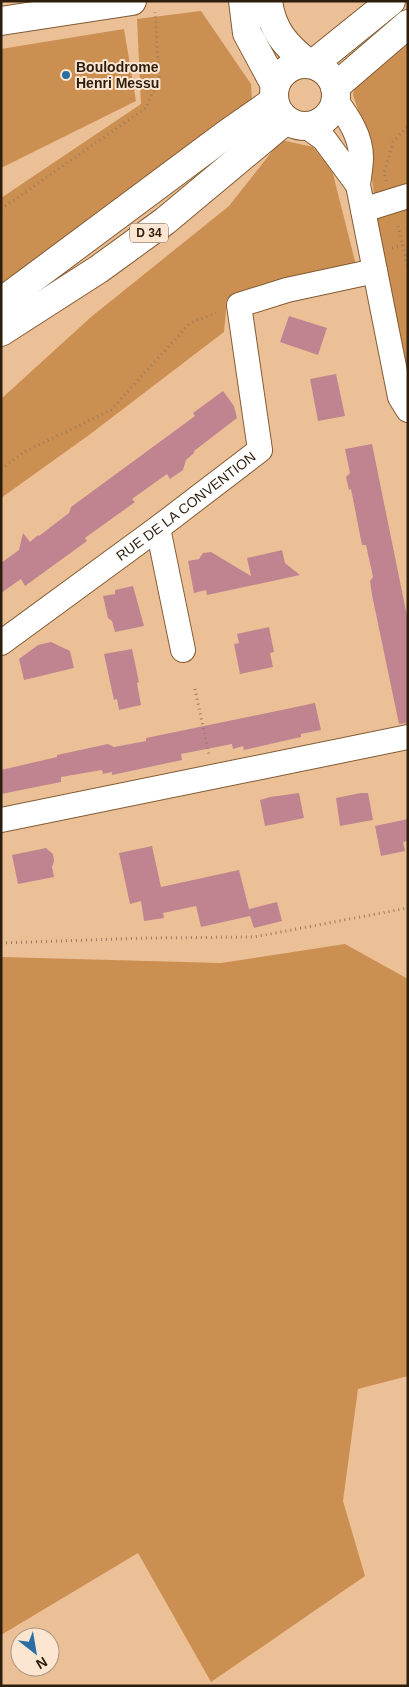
<svg xmlns="http://www.w3.org/2000/svg" width="409" height="1687" viewBox="0 0 409 1687" font-family="Helvetica,sans-serif">
<style>
.green{fill:#cb8f52}
.building{fill:#c08491}
.lines{fill:none;stroke-linecap:round;stroke-linejoin:round}
.street-casing{stroke:#825b34;stroke-width:26}
.secondary-casing{stroke:#825b34;stroke-width:30}
.primary-casing{stroke:#825b34;stroke-width:30}
.path{stroke:#9c7b5c;stroke-width:3;stroke-dasharray:1 4;stroke-linecap:butt}
.street{stroke:#fff;stroke-width:24}
.secondary{stroke:#fff;stroke-width:28}
.primary{stroke:#fff;stroke-width:28}
.poi-dot{fill:#2a6ea3;stroke:#fce6d1;stroke-width:2}
.labels{text-anchor:middle;stroke-width:4;stroke-linejoin:round;paint-order:stroke}
.shield{fill:#fce6d1;stroke:#6b5947;stroke-width:1}
.shield-label{font-size:12px;font-weight:bold;fill:#2d1d0c}
.poi-label{font-size:14px;font-weight:bold;fill:#2d1d0c;stroke:#fce6d1;text-anchor:start}
.street-label{font-size:14px;fill:#2d1d0c;stroke:#fce6d1}
</style>
<rect width="100%" height="100%" fill="#ecc096"/>
<g class="green">
<path d="M201,11l50,73 1,17 -136,101 -115,82v-86l140,-94 -4,-85z"/>
<path d="M124,29l12,72 -135,67v-119z"/>
<path d="M408,29v344l-31,-152 -10,-85 -14,-41 3,-16z"/>
<path d="M281,140l32,7 19,23 24,95 -129,34 -3,33 -135,103 -88,63v-99l90,-82 138,-111z"/>
<path d="M345,944l63,35v397l-50,13 -15,112 22,75 -154,106 -73,-129 -137,82v-678l220,6z"/>
</g>
<g class="building">
<path d="M289,316l38,12 -9,27 -38,-13z"/>
<path d="M336,374l9,42 -27,5 -8,-42z"/>
<path d="M223,391l11,15 3,12 -43,33v2l-8,7 -3,10 -13,9 -3,-5 -35,25 3,3 -50,36 2,3 -62,45 -4,-7 -20,14v-30l18,-13 4,-17 7,9 8,-7 1,1 30,-23 2,-6 124,-91 -2,-3z"/>
<path d="M372,444l36,177v102l-9,1 -27,-129 -2,-14 3,-4 -7,-32h-4l-11,-56 -2,1 -3,-13 4,-4 -5,-24z"/>
<path d="M282,550l3,13 15,12 -93,20 -1,-5 -12,3 -6,-32 11,-2 4,-6 8,-1 40,24 -4,-18z"/>
<path d="M133,586l11,40 -29,6 -3,-11 -4,-3 -5,-22 12,-2v-4z"/>
<path d="M269,627l5,25 -4,1 3,14 -33,7 -6,-30 5,-1 -2,-9z"/>
<path d="M51,642l19,9 4,17 -50,12 -5,-21 19,-14z"/>
<path d="M132,649l7,33 -2,1 4,22 -22,5 -2,-11 -3,1 -10,-46z"/>
<path d="M315,703l6,27 -20,4v3l-57,13 -1,-4 -10,3 -1,-5 -51,10 1,6 -70,15v-3l-9,2 -1,-4 -41,7v5l-60,12v-24l56,-13v-2l51,-11 6,3 32,-6v-3z"/>
<path d="M299,793l5,25 -39,8 -5,-26 10,-3z"/>
<path d="M361,793h7l5,27 -33,6 -4,-28z"/>
<path d="M408,819v22l-5,1 2,9 -24,5 -6,-30z"/>
<path d="M152,846l9,41 78,-17 10,39 28,-7 5,19 -28,7 -4,-12 -49,11 -5,-21 -33,7 1,5 -20,3 -3,-20 -11,3 -11,-51z"/>
<path d="M46,848l7,6 1,7 -2,6 2,10 -36,7 -6,-29z"/>
</g>
<g class="lines">
<g class="street-casing">
<g id="street">
<path d="M336,101c12,16 25,35 25,56 0,9 -2,19 -3,28l42,212 8,13"/>
<path d="M306,126l18,13 34,46"/>
<path d="M363,210l45,-14"/>
<path d="M158,528l25,122"/>
<path id="s1" d="M1,643l157,-115 102,-78 -21,-145 48,-15 88,-19"/>
<path d="M1,820l407,-83"/>
</g>
</g>
<g class="secondary-casing">
<g id="secondary">
<path d="M243,1l4,32 28,52"/>
<path d="M268,1c4,30 18,45 41,63"/>
<path d="M1,21l131,-20"/>
</g>
</g>
<g class="primary-casing">
<g id="primary">
<circle cx="305" cy="95" r="31"/>
<path d="M313,64l78,-63"/>
<path d="M335,87l73,-63"/>
<path d="M1,302l227,-169 46,-32"/>
<path d="M1,332l98,-63 66,-48 121,-101"/>
</g>
</g>
<g class="path">
<path d="M386,181l-2,-8 9,-31 15,-16"/>
<path d="M1,209l145,-101 13,-30 -4,-66"/>
<path d="M403,245l5,25"/>
<path d="M392,248l11,-3 -6,-22"/>
<path d="M1,469l25,-18 85,-41 79,-87 26,-10"/>
<path d="M195,689l14,66"/>
<path d="M1,943l146,-5 107,-1 154,-29"/>
</g>
<use href="#street" class="street"/>
<use href="#secondary" class="secondary"/>
<use href="#primary" class="primary"/>
</g>
<circle class="poi-dot" cx="66" cy="75" r="5"/>
<g class="labels">
<rect class="shield" x="130" y="223.5" width="38" height="19" rx="4"/>
<g class="shield-label">
<text x="149" y="237">D 34</text>
</g>
<g class="poi-label">
<text x="76" y="72">Boulodrome<tspan x="76" dy="16">Henri Messu</tspan></text>
</g>
<g class="street-label">
<text dy="5" stroke="none"><textPath href="#s1" startOffset="230">RUE DE LA CONVENTION</textPath></text>
</g>
</g>
<rect width="409" height="1687" fill="none" stroke="#2d1d0c" stroke-width="5"/>
<g transform="translate(35 1652) rotate(149)"><circle r="24" fill="#fce6d1" stroke="#a99682"/>
<path d="M0-4L9 19L0 12L-9 19Z" fill="#2a6ea3"/>
<text y="-8" font-size="14" font-weight="bold" text-anchor="middle" fill="#2d1d0c">N</text>
</g>
</svg>
